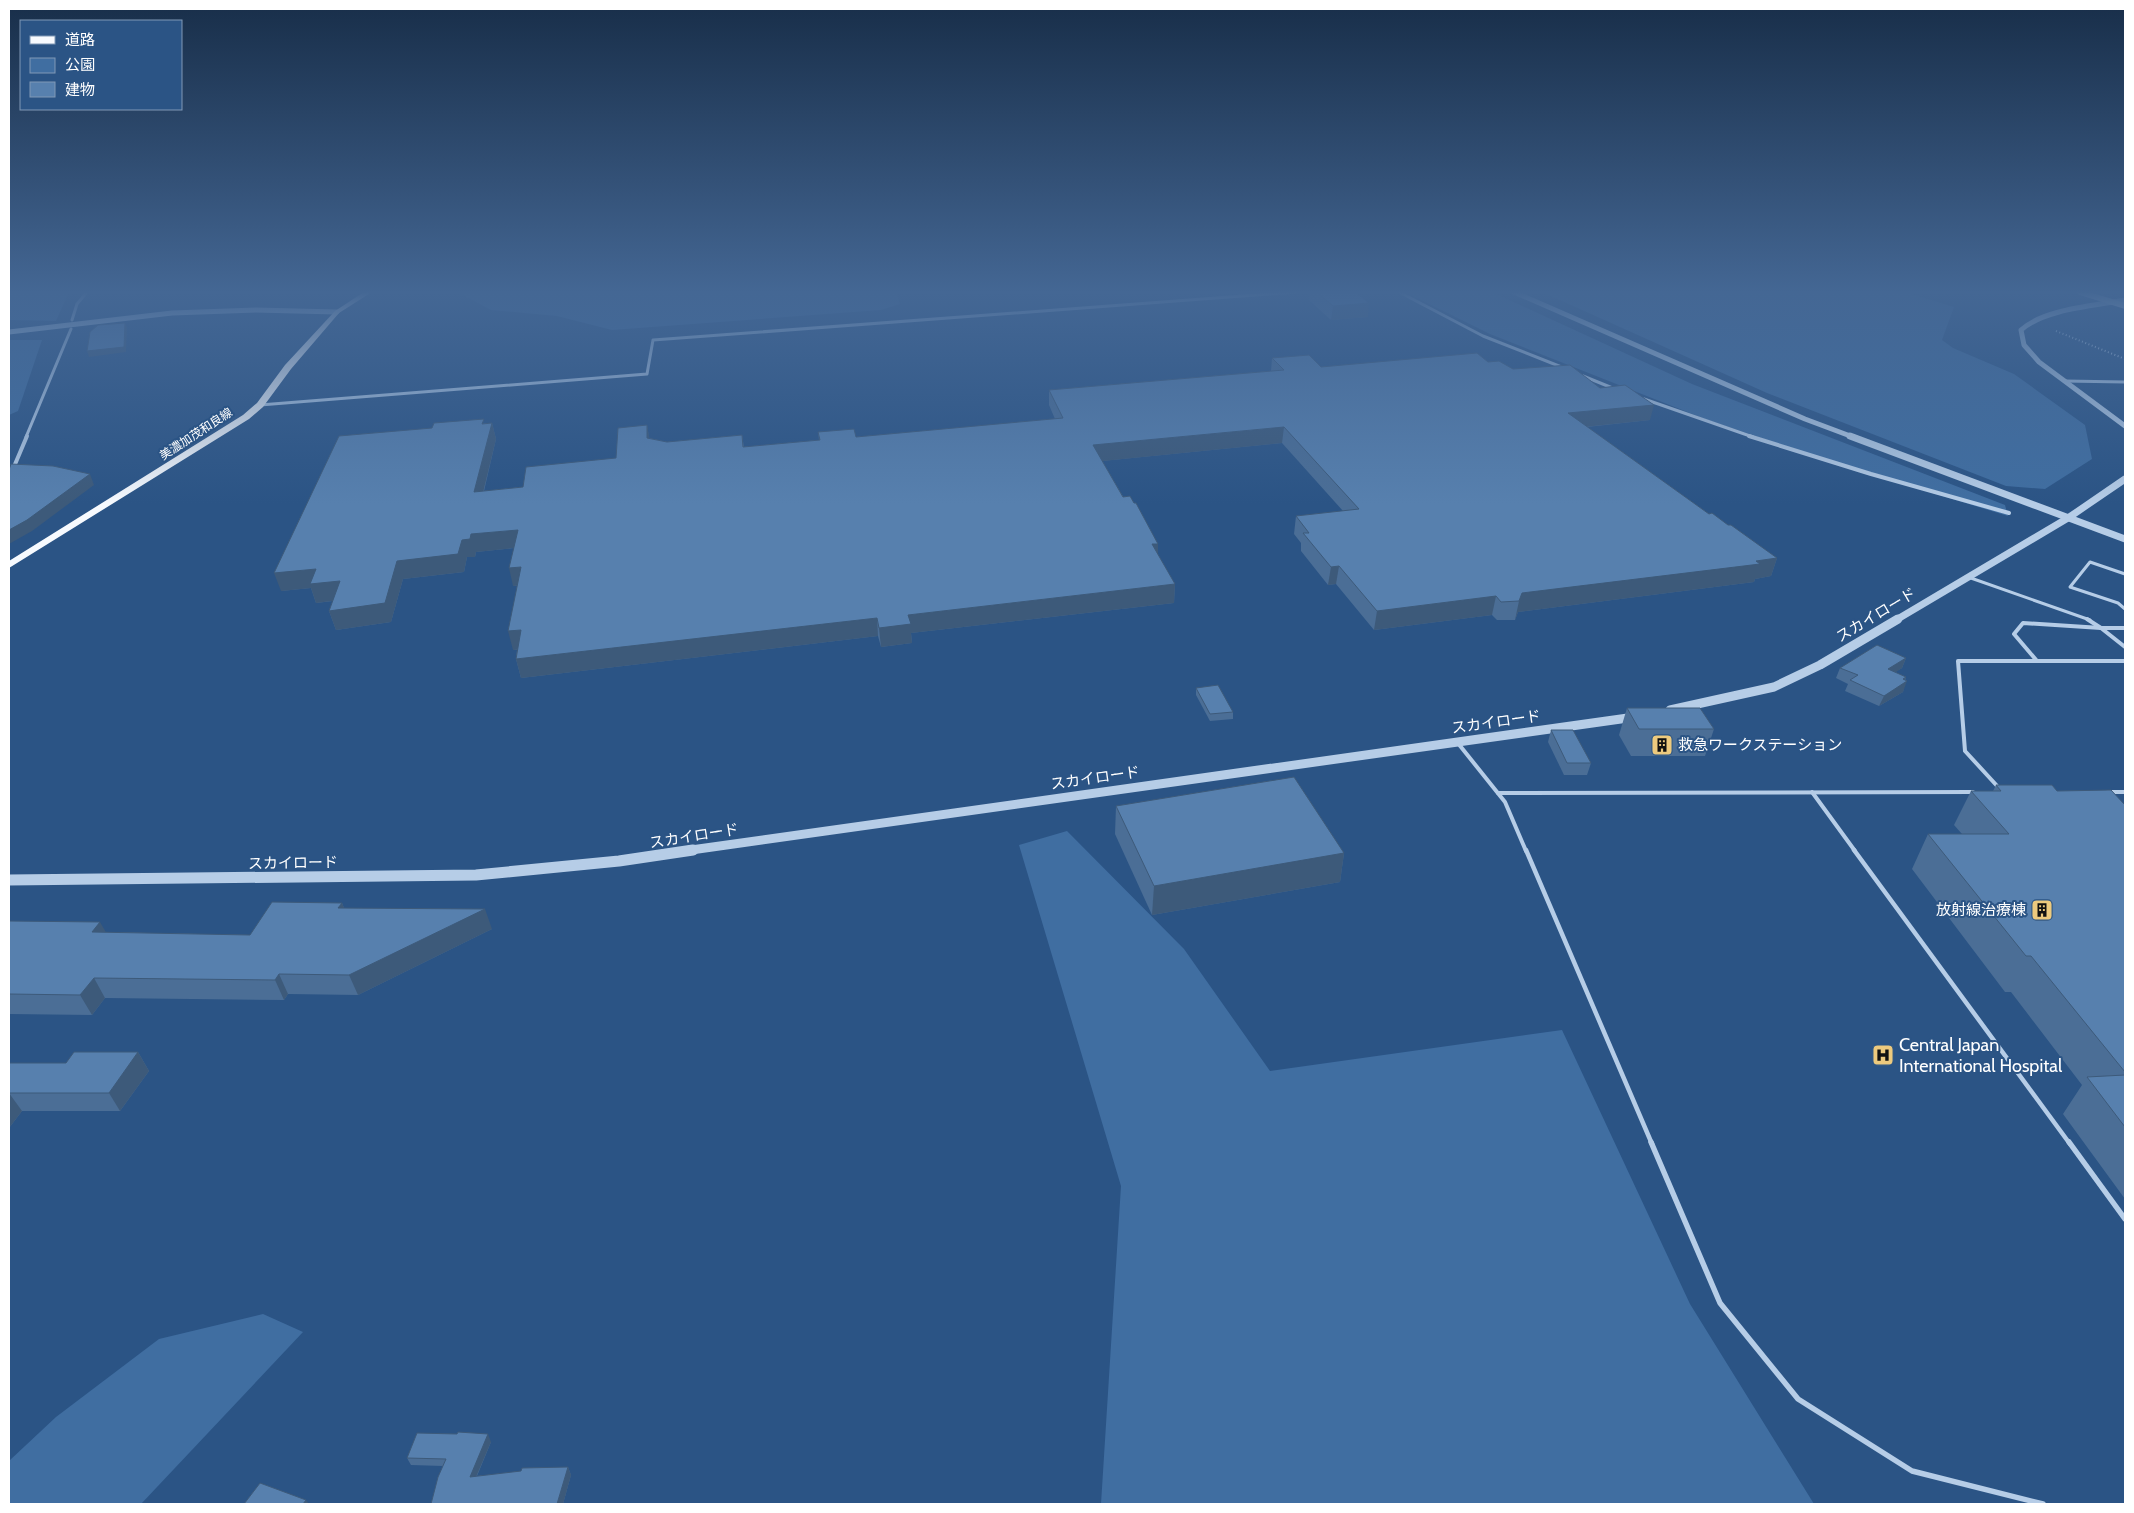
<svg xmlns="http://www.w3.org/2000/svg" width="2134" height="1513" viewBox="0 0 2134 1513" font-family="Cabin,'Noto Sans JP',sans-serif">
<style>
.green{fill:#406ea1}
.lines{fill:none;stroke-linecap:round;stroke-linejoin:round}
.path{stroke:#b6cde7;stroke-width:2;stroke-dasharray:1 2.5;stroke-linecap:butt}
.service-far3{stroke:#b6cde7;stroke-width:3}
.service-far2{stroke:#b6cde7;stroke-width:4}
.service-far1{stroke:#b6cde7;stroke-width:4.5}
.service{stroke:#b6cde7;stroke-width:5.5}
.minor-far1{stroke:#b6cde7;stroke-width:3}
.minor{stroke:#b6cde7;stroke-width:4}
.tertiary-far3{stroke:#b6cde7;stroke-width:5}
.tertiary-far2{stroke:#b6cde7;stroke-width:7}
.tertiary-far1{stroke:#b6cde7;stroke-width:9}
.tertiary{stroke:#b6cde7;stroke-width:11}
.secondary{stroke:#dfeaf7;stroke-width:6}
.primary{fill:#f7fafe;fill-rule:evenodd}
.wall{fill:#4b6e96}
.shaded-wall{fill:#3d5a7a}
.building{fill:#5780ae;stroke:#3d5a7a}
.labels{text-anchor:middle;stroke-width:4;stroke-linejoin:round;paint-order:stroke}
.far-street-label{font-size:12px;fill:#fff;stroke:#2b5485}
.street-label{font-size:15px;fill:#fff;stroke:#2b5485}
.poi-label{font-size:15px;fill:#fff;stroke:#2b5485;text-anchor:start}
.near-poi-label{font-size:18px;fill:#fff;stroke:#2b5485;text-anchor:start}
</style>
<rect width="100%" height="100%" fill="#2b5485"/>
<g class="green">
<path d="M9,292h60l-13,29 -47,-1z"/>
<path d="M463,292h433l4,12 -19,6 -269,20 -55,-14 -66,-6 -30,-16z"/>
<path d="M1405,292h87l200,92 313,121 3,11 -154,-47 -149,-50 -215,-85z"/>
<path d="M1542,292h363l49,15 -12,33 11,8 61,26 71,51 7,34 -47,30 -39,-3 -239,-93z"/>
<path d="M9,340h33l-24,71 -9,4z"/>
<path d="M1067,831l117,118 86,122 292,-41 128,274 124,200h-713l20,-318 -102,-341z"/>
<path d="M263,1314l40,18 -162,172h-132v-43l47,-44 103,-78z"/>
</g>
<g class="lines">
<path class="path" d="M2056,331l69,28"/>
<g class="service-far3">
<path d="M2125,574l-35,-12 -20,25 48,16 7,6"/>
<path d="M1968,577l122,43"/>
</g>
<g class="service-far2">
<path d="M2087,619l14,9h24"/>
<path d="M2037,661l-23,-27 9,-11 78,5 24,19"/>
<path d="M1457,742l48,60 21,49"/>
<path d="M1999,788l-34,-37 -7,-90h167"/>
<path d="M1812,792l43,59"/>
<path d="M2108,792h17"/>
<path d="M1498,793l475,-1"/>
</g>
<g class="service-far1">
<path d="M1526,850l126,294"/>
<path d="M1854,850l216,294"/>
</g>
<g class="service">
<path d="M1651,1142l69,161 78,96 114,72 131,33"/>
<path d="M2069,1142l56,77"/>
</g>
<g class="minor-far1">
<path d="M1399,292l84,44 81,32"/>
<path d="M72,320l5,-16 10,-12"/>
<path d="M1583,376l32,13"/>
<path d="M2065,381l60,1"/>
<path d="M1644,399l109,38"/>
<path d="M260,405l387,-31 6,-34 644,-48"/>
<path d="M26,437l45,-108"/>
</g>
<g class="minor">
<path d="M1749,436l122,38 138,39"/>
<path d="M13,469l14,-33"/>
</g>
<g class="tertiary-far3">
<path d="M1514,292l291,127 48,18"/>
<path d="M2125,300c-31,6 -81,9 -104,30l3,15 15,17 86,64"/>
<path d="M9,332l163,-19 84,-3 81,2"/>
</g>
<g class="tertiary-far2">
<path d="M1850,436l275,103"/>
<path d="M1896,620l172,-102 57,-39"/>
</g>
<g class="tertiary-far1">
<path d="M1670,710l104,-23 46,-22 78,-46"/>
<path d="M684,851l951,-134"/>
</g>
<path class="tertiary" d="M9,880l467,-5 143,-14 74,-11"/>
<path class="secondary" d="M2080,292l45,14"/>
<path class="primary" d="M364,292h8l-33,21 -48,56 -28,38 -14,12 -240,149v-7l234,-146 14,-12 28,-38 50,-54z"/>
</g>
<g class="wall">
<path d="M1310,292h45l13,25 -37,3 -22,-20z"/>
<path d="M1272,358l49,9 167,-5 25,7 87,19 50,32 -63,7 122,87 19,11 49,33 -6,18 -16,3 -1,3 -236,30 -3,8h-18l-5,-5 -118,15 -38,-46 -8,1 -27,-34v-8l-7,-9 2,-18 47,-5 -61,-68 -180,18 73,123 -1,19 -263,30 1,10 -31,4 -3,-11 -357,42 -5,-19 1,-9h-4l4,-64h-4l1,-38 -38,4 -1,5h-8l-3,15 -61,7 -12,43 -55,8 -7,-19 4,-10 -17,2 -5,-15 -30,3 151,-163 60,-5 4,16 -12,52 39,-4 93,-29 31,-33 2,13 18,4 75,-7 2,12 75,-7 -1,-8 38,5 199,-18 -6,-14v-15l222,-19z"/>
<path d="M1906,658l-4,10 -7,4 11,5 -3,15 -24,14 -34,-15 3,-7 -12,-6 4,-10z"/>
<path d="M1196,688l37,24v7l-23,2 -14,-26z"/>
<path d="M1627,708l87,21 -9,27h-74l-12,-21z"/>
<path d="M1551,730l40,33 -4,12h-23l-16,-33z"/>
<path d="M1996,785l61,6 68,14v394l-62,-85 19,-29 -71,-93h-6l-93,-123 16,-35h34l-8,-9 17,-34h22z"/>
<path d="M1116,806l228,47 -4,29 -188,33 -37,-81z"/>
<path d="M342,903l2,5 148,21 -134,66 -70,-1 -4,6 -179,-2 -13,17 -83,-1v-93l96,11 145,3z"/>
<path d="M138,1052l11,19 -29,40h-98l-13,17v-65h57z"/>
<path d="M491,1442l-14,34 91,-9 3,8 -8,29h-132l12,-38 -32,-1 -4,-7z"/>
</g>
<g class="shaded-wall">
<path d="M1369,303l-1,14 -37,3 2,-14z"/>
<path d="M125,323l2,5 -1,24 -37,5 -2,-6z"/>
<path d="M1654,405l-4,15 -85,9 3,-16z"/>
<path d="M492,423l4,16 -17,70 -5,-17z"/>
<path d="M647,425l3,16 -3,-3z"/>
<path d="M1284,427l-2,16 -189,19v-17z"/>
<path d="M90,474l4,11 -62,46 -23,13v-14z"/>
<path d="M518,530l5,17 -47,5 -1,5h-8l-3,15 -61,7 -12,43 -55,8 -7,-19 68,-50 74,-27z"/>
<path d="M1152,544h6v18z"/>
<path d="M1777,558l-6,18 -16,3 -1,3 -236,30 -3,8 4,-19 3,-8z"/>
<path d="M1339,566l-3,18 -8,1 3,-18z"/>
<path d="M521,567l5,18 -13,1 -4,-18z"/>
<path d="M316,569l24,12 7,18 -31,4 -5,-15 -30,3 -7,-18z"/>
<path d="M1175,584l-1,19 -263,30 1,10 -31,4 -2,-19 29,-13z"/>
<path d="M1496,596l-4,19 -118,15 3,-19z"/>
<path d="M877,618l1,18 -357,42 -5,-19z"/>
<path d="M521,630l5,19 -13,1 -5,-19z"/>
<path d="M1906,658l-4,10 -18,12 4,-11z"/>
<path d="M1906,677l-2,6 3,-2 -4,11 -24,14 5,-10z"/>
<path d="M1344,853l-4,29 -188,33 2,-29z"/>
<path d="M342,903l8,19 -12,-14z"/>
<path d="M485,909l7,20 -134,66 -9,-20z"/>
<path d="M100,922l11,19 -19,-9z"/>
<path d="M279,974l9,20 -4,6 -9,-20z"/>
<path d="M94,978l11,20 -13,17 -12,-20z"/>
<path d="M138,1052l11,19 -29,40 -11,-18z"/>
<path d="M9,1093l13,18 -13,17z"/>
<path d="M488,1434l3,8 -18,42 -3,-7z"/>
<path d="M568,1467l3,8 -8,29h-6z"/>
<path d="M306,1500l3,4h-6z"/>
</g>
<g class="building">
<path d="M1317,292h38l14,11 -36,3z"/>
<path d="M125,323l-1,24 -37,4 3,-19 8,-7z"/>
<path d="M1477,353l11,9 11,-1 14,8 57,-4 30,23 25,-3 29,20 -86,8 141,101 3,-1 16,12h3l46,33 -21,3 4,3 -238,29 -3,8 -18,1 -5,-6 -119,15 -38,-45 -8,1 -28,-34h6l-13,-17 63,-7 -75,-82 -191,18 30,52 7,-1 4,7h2l22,41h-6l23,40 -267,31 3,9 -32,4 -2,-10 -361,41 5,-29 -13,1 13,-64 -12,1 9,-38 -47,4 -1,5 -8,1 -4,14 -61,7 -12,42 -56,8 11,-30 -30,3 6,-15 -42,4 65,-137 93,-8 2,-5 50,-4 -2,5 10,-1 -18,69 49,-5 3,-20 90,-9 2,-30 29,-3v13l20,4 75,-7 1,12 77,-7 -2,-8 36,-3 2,8 207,-19 -14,-28 235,-20 -12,-12 37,-3 12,12z"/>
<path d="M11,464l42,2 37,8 -63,46 -18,10v-60z"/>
<path d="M1877,645l29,13 -18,11 18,8 -3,2 4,2 -23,15 -34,-16 8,-5 -18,-7z"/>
<path d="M1218,685l15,27 -23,2 -14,-26z"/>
<path d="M1627,708h73l14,21h-75z"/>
<path d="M1551,730h22l18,33h-24z"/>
<path d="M1294,777l50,76 -190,33 -38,-80z"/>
<path d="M1996,785h56l5,6 54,-1 14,15v267l-94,-116h-5l-98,-122h81l-38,-43h30z"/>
<path d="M272,902l70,1 -4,5 147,1 -136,66 -70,-1 -4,6 -181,-2 -14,17 -71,-1v-73l91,1 -8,10 158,3z"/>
<path d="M74,1052h64l-29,41h-100v-30h57z"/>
<path d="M2125,1075v52l-38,-50z"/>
<path d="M458,1432l30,2 -18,43 51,-6 1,-3 46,-1 -11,37h-126l7,-27 8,-18 -39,-1 10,-25 40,1z"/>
<path d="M260,1483l46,17 -3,4h-59z"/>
</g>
<linearGradient id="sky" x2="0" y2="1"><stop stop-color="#182e49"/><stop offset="0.58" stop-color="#446794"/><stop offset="1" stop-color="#446794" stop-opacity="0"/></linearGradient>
<rect width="2134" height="504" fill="url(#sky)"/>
<defs>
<g id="building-square" transform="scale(1.125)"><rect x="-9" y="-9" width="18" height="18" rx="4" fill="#edca7e" stroke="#2b5485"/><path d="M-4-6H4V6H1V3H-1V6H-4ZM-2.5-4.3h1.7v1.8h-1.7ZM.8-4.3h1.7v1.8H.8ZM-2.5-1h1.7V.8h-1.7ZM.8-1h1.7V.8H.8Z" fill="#111"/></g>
<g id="hospital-square" transform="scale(1.125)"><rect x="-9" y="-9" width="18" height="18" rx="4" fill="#edca7e" stroke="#2b5485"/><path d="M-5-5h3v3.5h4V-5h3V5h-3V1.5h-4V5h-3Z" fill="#111"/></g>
</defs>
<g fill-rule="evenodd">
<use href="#building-square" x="1662" y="745"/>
<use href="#building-square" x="2042" y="910"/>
<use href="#hospital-square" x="1883" y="1055"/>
</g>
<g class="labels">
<g class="far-street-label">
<text transform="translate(196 434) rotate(-33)" y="4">美濃加茂和良線</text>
</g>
<g class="street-label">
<text transform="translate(1876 615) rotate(-31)" y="5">スカイロード</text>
<text transform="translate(1496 722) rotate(-8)" y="5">スカイロード</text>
<text transform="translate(1095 778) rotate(-8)" y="5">スカイロード</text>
<text transform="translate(694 836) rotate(-9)" y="5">スカイロード</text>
<text transform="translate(293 863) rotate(-1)" y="5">スカイロード</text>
</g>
<g class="poi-label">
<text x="1678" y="750">救急ワークステーション</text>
<text x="2026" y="915" text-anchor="end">放射線治療棟</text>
</g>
<g class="near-poi-label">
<text x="1899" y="1051">Central Japan<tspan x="1899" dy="21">International Hospital</tspan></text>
</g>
</g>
<rect width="2134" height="1513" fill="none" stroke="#ffffff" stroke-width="20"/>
<rect x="20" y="20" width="162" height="90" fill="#2b5485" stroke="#8098b6"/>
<rect x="30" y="36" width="25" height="8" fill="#f7fafe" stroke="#8098b6"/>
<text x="65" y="45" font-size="15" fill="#ffffff">道路</text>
<rect x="30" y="58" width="25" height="15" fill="#406ea1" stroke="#8098b6"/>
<text x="65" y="70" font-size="15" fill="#ffffff">公園</text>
<rect x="30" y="82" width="25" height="15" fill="#5780ae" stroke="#8098b6"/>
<text x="65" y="95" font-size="15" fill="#ffffff">建物</text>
</svg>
